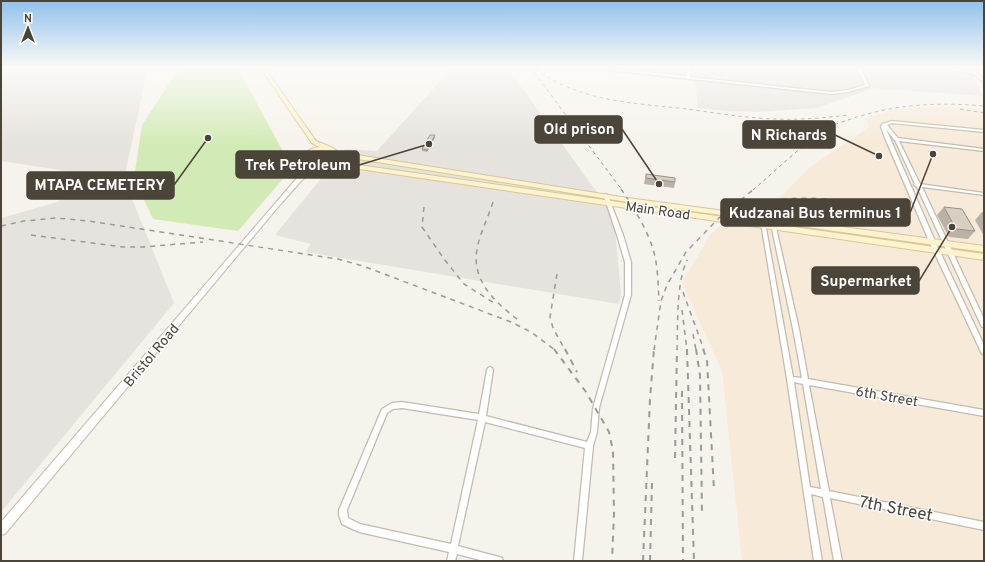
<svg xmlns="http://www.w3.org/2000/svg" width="985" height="562" viewBox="0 0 985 562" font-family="Overpass,sans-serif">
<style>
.commercial{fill:#f7ead8}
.industrial{fill:#e6e2dd}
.green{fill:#d2eab5}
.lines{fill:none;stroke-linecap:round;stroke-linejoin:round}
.minor-casing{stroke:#c2bbae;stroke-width:2.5}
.tertiary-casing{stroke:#c2bbae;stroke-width:2}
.secondary-casing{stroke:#d6c79b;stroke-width:2}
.minor{fill:#fff;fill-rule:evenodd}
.tertiary{fill:#fff;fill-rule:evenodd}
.secondary{fill:#fff3cd;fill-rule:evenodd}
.rail-far2{stroke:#9a9a9a;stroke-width:1;stroke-dasharray:3.5 3.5;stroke-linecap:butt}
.rail-far1{stroke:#9a9a9a;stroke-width:1.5;stroke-dasharray:5 5;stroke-linecap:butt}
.rail{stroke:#9a9a9a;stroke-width:2;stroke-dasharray:6 6;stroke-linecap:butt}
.wall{fill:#bab2a6}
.shaded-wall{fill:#979187}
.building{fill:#d8cfc1;stroke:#979187}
.labels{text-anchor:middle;stroke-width:3;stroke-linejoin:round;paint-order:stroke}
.street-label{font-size:14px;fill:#4b4439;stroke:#fff}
.near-street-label{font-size:17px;fill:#4b4439;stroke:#fff}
.leader{fill:none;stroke:#4b4439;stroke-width:1.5}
.callout-dot{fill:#4b4439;stroke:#fff;stroke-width:1.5}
.callout{fill:#4b4439;stroke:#4b4439;stroke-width:1.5}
.callout-label{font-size:15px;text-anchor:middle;font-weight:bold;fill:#fff}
</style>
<rect width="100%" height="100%" fill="#f6f3ec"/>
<path class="commercial" d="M934,106l50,3v452h-242l-20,-190 -40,-88 28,-48 31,-27 27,1 41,-41 60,-41 -3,-9 31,-9z"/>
<g class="industrial">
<path d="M1,67h147l-24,112 50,124 -173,209v-294l57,-16 15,-30 -72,-11z"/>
<path d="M453,67h54l86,120 20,22 8,84 -2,11 -314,-52 6,-8 -36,-9 70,-86 32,2z"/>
<path d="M566,67h403l14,29 -108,-8 -59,20 -57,4 -32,-1 -29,-3 -3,-27z"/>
</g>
<path class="green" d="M180,67h57l48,88 10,10 -57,66 -85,-12 -19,-41 8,-53z"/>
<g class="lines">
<g class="minor-casing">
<g id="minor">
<path d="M587,67h11l88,9 1,-9h4l-1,10 141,15 17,-2 17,-5 -9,-18h4l9,19 -21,6 -17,2 -242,-26z"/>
<path d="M892,121l92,9v2l-92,-9 -5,2 11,13 86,11v2l-85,-10 21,43 64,9v2l-62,-8 62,132v8h-2l-1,-2 -64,-138 -3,-2 1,-1 -20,-44h-1l-1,-2 -7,-9 49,112 49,104v10l-2,-1 -1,-2 -52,-111 -44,-103 -4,-11 1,-3z"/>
<path d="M606,194l2,2 15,39 8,27v33l-32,113 -2,24 -4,14 -11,115h-8l11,-113 -100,-26 -27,124 41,11 3,1 1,3h-19l-27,-7 -2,7h-8l2,-9 -90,-20 -17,-8 -3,-9v-5l43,-101 10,-6 10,-1 77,12 8,-44 1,-2 2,-1 2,1 1,2 -7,46 101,26 4,-10 2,-24 32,-113v-33l-8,-27 -13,-39zM402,408l76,12 -27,124 -91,-20 -12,-6 -1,-8 40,-97 6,-4z"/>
<path d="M762,215l2,2 29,160 9,1 -9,-49 -23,-110 2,-2 2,2 25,110 9,50 176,31v6l-175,-31 20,106 155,31v8l-154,-32 12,63h-8l-11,-64 -12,-3 11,67h-8l-27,-182 -27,-162zM794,382l9,2 18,105 -11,-2z"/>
</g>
</g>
<g class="tertiary-casing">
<g id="tertiary">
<path d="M935,67h11l27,4 11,8v3l-12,-9 -35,-5z"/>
<path d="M306,162l3,2 -3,8 8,-6h4l1,1 -17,13 -24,27 -273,327 -4,1v-13l296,-344 6,-14z"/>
</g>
</g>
<g class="secondary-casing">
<path id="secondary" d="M260,67h4l52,74c7,3 18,6 22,11l290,46 356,48v6l-356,-50 -289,-46 -2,6 647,92v6l-652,-95c-11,5 -26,7 -31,-6 4,-8 9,-10 18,-12l-7,-4 -3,-4zM321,150l10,1 2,3 -2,6 -11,5 -11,-2 -2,-4c3,-6 8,-8 14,-9z"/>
</g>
<use href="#minor" class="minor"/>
<use href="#tertiary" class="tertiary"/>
<use href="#secondary" class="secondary"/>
<g class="rail-far2">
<path d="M530,67l92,123"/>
<path d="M536,69c43,33 99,34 151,40 29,4 59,9 88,10 24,1 49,-1 73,-4"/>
<path d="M960,109l24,4"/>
<path d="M753,190c22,-19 47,-43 70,-59 8,-6 19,-9 28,-12 43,-15 88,-17 133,-13"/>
</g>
<g class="rail-far1">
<path d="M621,189c11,16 26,40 32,60 5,16 5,35 6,52"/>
<path d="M493,202c-5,16 -13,31 -16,47 -6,33 20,55 44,73"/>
<path d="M424,207l-2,20 22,32 20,25 30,19"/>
<path d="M733,211c62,-23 114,-10 177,0"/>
<path d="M1,226l23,-5 32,-3 32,3 250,38 25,7 148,56 20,10 24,18"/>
<path d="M31,235l92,12h20l60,-5"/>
<path d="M557,274l-7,43 3,11 12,22"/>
<path d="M683,292l21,58"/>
<path d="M682,310l5,40"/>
<path d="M693,334l3,16"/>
<path d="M654,350l7,-49 6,-16 19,-33 33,-34 35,-29"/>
<path d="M677,350c1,-26 -1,-66 10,-90"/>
</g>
<g class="rail">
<path d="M554,349l32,43 23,40 4,19 1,63 -2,47"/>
<path d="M565,349l12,23"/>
<path d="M687,349l7,212"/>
<path d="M696,349l4,26 2,140"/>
<path d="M703,349l4,11 7,130"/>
<path d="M682,391l1,170"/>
<path d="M675,458l2,-109"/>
<path d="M643,561l7,-162 4,-50"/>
<path d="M650,561l2,-78"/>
</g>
</g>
<g class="wall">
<path d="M435,135v2l-8,15 -5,-1v-2z"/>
<path d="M646,174l29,8 -1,6 -30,-4z"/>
<path d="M944,207l31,24 -7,8 -19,-2 -12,-22z"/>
<path d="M982,212h2v24l-9,-16z"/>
</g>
<path class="shaded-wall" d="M435,135v2l-8,15v-2z"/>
<g class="building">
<path d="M430,135h5l-8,15 -5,-1z"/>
<path d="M646,174l29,4v4l-29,-4z"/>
<path d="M944,207l18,2 13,22 -19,-2z"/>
</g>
<linearGradient id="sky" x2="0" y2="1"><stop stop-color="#8fc1ec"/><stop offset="0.46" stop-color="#fbfaf6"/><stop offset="1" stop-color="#fbfaf6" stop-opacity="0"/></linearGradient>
<rect width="985" height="146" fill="url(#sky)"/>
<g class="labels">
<g class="street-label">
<text transform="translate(658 210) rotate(8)" y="5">Main Road</text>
<text transform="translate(151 355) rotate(-50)" y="5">Bristol Road</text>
<text transform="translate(887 396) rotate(10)" y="5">6th Street</text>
</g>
<g class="near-street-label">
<text transform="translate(896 508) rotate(11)" y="6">7th Street</text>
</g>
</g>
<path class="leader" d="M659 184L622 129M879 156L835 135M429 144L359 165M208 138L174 185M933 154L910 213M952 227L919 281"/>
<g class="callout-dot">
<circle cx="659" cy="184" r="4"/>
<circle cx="879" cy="156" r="4"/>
<circle cx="429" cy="144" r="4"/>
<circle cx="208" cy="138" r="4"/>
<circle cx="933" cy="154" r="4"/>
<circle cx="952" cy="227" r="4"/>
</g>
<g class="callout">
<rect x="535" y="116" width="87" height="27" rx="4"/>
<rect x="743" y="121" width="92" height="27" rx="4"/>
<rect x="236" y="151" width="123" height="27" rx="4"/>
<rect x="27" y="172" width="147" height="27" rx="4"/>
<rect x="721" y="199" width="189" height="27" rx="4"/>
<rect x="812" y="267" width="107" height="27" rx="4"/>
</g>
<g class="callout-label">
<text x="579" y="134">Old prison</text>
<text x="789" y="140">N Richards</text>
<text x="298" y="170">Trek Petroleum</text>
<text x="100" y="190">MTAPA CEMETERY</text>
<text x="815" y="218">Kudzanai Bus terminus 1</text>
<text x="866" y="286">Supermarket</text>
</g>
<rect width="985" height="562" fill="none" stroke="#4b4439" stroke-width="4"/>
<g transform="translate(28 28)" stroke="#ffffff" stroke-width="3" paint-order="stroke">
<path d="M0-3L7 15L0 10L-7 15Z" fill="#4b4439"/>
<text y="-6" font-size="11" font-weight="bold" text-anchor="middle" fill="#4b4439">N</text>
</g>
</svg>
